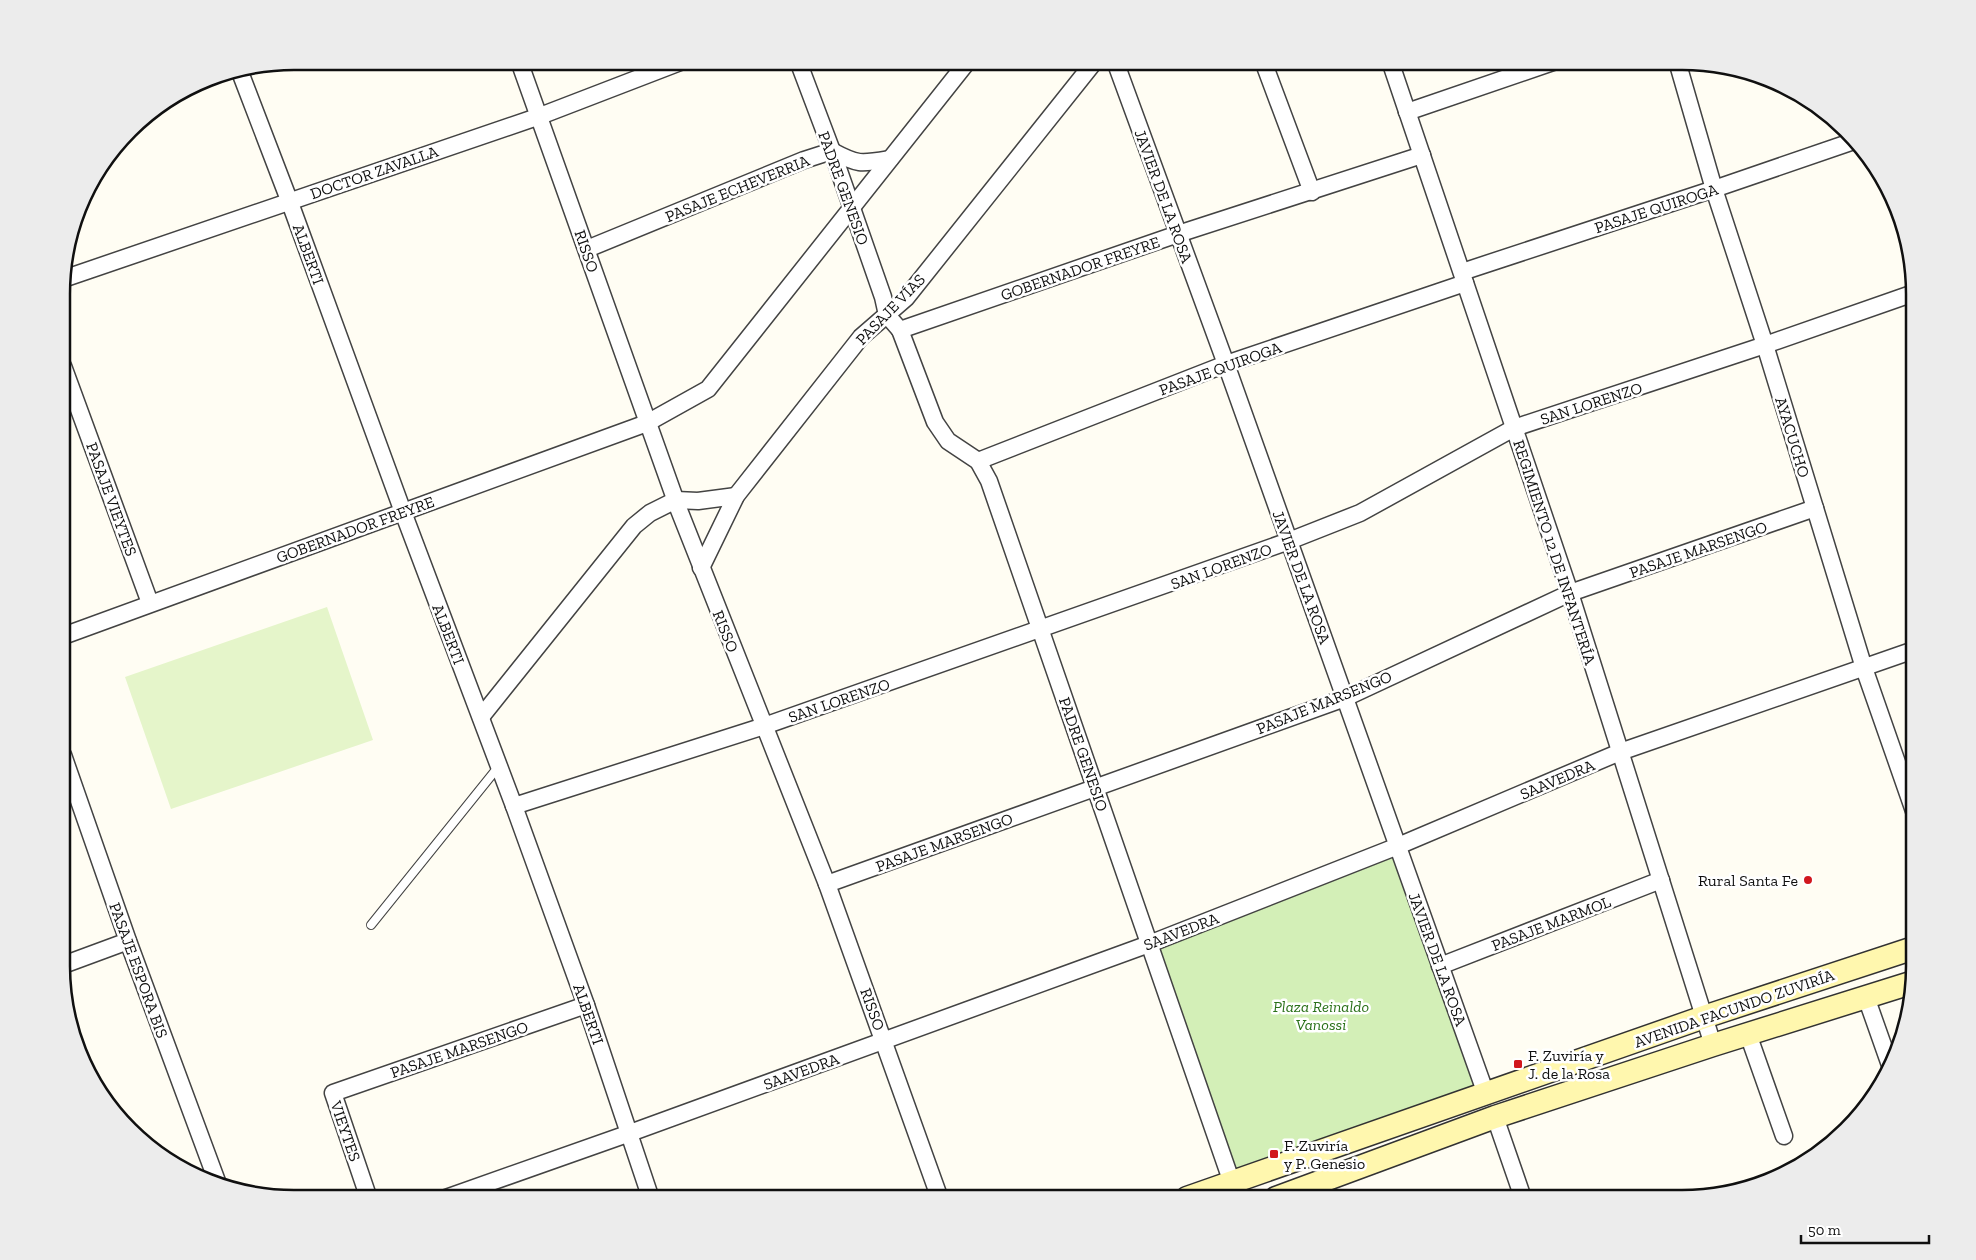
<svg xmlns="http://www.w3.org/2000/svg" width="1976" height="1260" viewBox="0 0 1976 1260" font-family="'Zilla Slab',serif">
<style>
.green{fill:#d3efb7}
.pitch{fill:#e5f5ca}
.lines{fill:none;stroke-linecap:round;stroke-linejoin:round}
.service-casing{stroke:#434343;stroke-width:10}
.minor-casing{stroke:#434343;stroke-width:19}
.secondary-casing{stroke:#323232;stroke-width:25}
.service{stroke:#fff;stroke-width:8}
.minor{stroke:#fff;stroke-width:16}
.secondary{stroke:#fff7ae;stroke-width:22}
.poi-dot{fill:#d1171d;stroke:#fff;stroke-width:2}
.labels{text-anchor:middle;stroke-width:5;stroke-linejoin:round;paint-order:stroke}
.street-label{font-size:16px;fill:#101010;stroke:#fff}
.poi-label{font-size:16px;fill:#101010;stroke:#fff;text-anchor:start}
.park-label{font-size:16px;font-style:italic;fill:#297018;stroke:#fff}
.rim{fill:none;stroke:#101010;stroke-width:2.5}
</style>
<rect width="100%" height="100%" fill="#fffdf3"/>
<path class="green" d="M1396,851l85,240 -248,89 -81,-235z"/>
<path class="pitch" d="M327,607l46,133 -202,69 -46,-132z"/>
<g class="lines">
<g class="service-casing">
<path id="service" d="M371,925l128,-159"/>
</g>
<g class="minor-casing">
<g id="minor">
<path d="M519,61l160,449 148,374 113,315"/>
<path d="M798,61l34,90 51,146 4,18 13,15 278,-96 244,-79"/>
<path d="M1115,61l111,303 260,730"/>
<path d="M1263,61l49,131"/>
<path d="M1390,61l180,532 143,452"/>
<path d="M1677,61l37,128 51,156 99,323 50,143"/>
<path d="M240,72l49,128 114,312 111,294 72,199 65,194"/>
<path d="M1407,112l149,-51"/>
<path d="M587,249l217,-89 28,-9c26,14 29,13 58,8"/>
<path d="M1462,272l252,-83 137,-47"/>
<path d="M63,279l477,-163 143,-55"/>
<path d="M900,330l35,92 13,19 30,20 11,20 243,702 3,15"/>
<path d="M63,366l87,237"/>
<path d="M978,461l248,-97 239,-81"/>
<path d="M701,568l35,-72 125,-159 45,-39 189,-237"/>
<path d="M63,636l584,-213 61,-34 260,-328"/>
<path d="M481,717l153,-191 16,-13 26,-13 22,1 38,-5"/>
<path d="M63,755l65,186 90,243"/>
<path d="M514,806l250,-80 525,-185 71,-28 154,-85 251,-83 149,-52"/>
<path d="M827,884l518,-186 225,-105 245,-85"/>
<path d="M63,965l65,-24"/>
<path d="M1440,966l221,-86"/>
<path d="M1866,997l24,68"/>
<path d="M1748,1034l36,102"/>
<path d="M1495,1117l28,81"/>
<path d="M369,1199l-36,-106 253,-88"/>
<path d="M443,1199l187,-66 519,-189 249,-98 222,-94 294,-102"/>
</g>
</g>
<g class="secondary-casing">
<g id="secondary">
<path d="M1187,1198l517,-181 210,-69"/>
<path d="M1276,1198l219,-81 218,-72 201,-63"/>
</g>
</g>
<use href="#service" class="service"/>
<use href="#minor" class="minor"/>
<use href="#secondary" class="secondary"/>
</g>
<g class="poi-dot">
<circle cx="1808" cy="880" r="5"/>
<rect x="1513" y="1059" width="10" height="10" rx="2.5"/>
<rect x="1269" y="1149" width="10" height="10" rx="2.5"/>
</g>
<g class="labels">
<g class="street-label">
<text transform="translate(374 172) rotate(-19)" y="6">DOCTOR ZAVALLA</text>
<text transform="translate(737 188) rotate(-22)" y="6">PASAJE ECHEVERRIA</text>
<text transform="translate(844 188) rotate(70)" y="6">PADRE GENESIO</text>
<text transform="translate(1164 196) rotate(70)" y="6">JAVIER DE LA ROSA</text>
<text transform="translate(1656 208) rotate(-18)" y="6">PASAJE QUIROGA</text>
<text transform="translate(587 251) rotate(71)" y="6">RISSO</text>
<text transform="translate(309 254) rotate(70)" y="6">ALBERTI</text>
<text transform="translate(1080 268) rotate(-19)" y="6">GOBERNADOR FREYRE</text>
<text transform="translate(890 309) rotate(-46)" y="6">PASAJE VÍAS</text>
<text transform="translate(1220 368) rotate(-20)" y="6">PASAJE QUIROGA</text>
<text transform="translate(1591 403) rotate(-18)" y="6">SAN LORENZO</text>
<text transform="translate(1793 437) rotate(73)" y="6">AYACUCHO</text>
<text transform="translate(112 499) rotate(70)" y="6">PASAJE VIEYTES</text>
<text transform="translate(355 529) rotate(-20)" y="6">GOBERNADOR FREYRE</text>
<text transform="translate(1698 549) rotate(-19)" y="6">PASAJE MARSENGO</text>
<text transform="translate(1555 552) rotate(72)" y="6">REGIMIENTO 12 DE INFANTERÍA</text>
<text transform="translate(1221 566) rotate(-20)" y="6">SAN LORENZO</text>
<text transform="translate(1302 577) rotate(70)" y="6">JAVIER DE LA ROSA</text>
<text transform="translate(726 631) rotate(68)" y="6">RISSO</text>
<text transform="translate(449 634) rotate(69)" y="6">ALBERTI</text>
<text transform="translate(839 700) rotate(-19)" y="6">SAN LORENZO</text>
<text transform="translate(1324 702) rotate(-22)" y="6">PASAJE MARSENGO</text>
<text transform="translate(1084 754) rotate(71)" y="6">PADRE GENESIO</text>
<text transform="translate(1557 779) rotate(-23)" y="6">SAAVEDRA</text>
<text transform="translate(944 842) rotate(-20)" y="6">PASAJE MARSENGO</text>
<text transform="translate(1551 923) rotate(-21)" y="6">PASAJE MARMOL</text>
<text transform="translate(1181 931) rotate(-21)" y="6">SAAVEDRA</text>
<text transform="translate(1438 959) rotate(70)" y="6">JAVIER DE LA ROSA</text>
<text transform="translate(139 970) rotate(70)" y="6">PASAJE ESPORA BIS</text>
<text transform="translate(1734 1008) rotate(-19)" y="6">AVENIDA FACUNDO ZUVIRÍA</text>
<text transform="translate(873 1009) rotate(70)" y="6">RISSO</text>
<text transform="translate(589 1014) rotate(71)" y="6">ALBERTI</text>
<text transform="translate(459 1049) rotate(-19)" y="6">PASAJE MARSENGO</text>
<text transform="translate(801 1071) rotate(-20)" y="6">SAAVEDRA</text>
<text transform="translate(346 1131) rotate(71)" y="6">VIEYTES</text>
</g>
<g class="poi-label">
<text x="1798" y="886" text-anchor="end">Rural Santa Fe</text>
<text x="1528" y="1061">F. Zuviría y<tspan x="1528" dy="18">J. de la Rosa</tspan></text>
<text x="1284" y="1151">F. Zuviría<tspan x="1284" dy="18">y P. Genesio</tspan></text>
</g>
<g class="park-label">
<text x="1321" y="1012">Plaza Reinaldo<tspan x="1321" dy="18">Vanossi</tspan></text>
</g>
</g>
<path d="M0 0H1976V1260H0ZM294 70H1682A224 224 0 0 1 1906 294V966A224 224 0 0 1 1682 1190H294A224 224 0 0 1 70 966V294A224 224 0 0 1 294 70Z" fill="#ececec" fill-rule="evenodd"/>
<path class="rim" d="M294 70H1682A224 224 0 0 1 1906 294V966A224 224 0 0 1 1682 1190H294A224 224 0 0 1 70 966V294A224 224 0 0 1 294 70Z"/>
<path d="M1801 1235v8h128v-8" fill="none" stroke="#101010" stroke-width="2.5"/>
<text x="1808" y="1235" font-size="15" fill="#101010" stroke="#ffffff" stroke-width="4" paint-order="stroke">50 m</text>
</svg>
